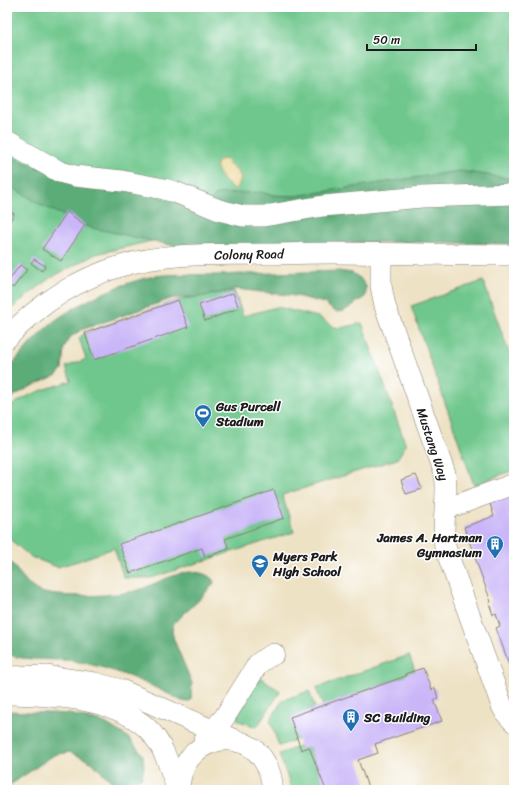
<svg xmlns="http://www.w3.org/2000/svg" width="521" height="797" viewBox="0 0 521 797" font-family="Sriracha,sans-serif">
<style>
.green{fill:#70c78d;stroke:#467254}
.forest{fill:#5cac78;stroke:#3c644a}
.sand{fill:#eeda9e;stroke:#857b5d}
.building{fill:#c9b5f8}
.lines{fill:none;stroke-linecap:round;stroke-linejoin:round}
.minor-casing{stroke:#857f70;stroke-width:22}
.minor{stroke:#fff;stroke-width:21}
.labels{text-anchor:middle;stroke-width:3;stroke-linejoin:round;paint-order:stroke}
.street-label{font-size:13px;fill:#1c1c1c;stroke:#fff}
.poi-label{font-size:13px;font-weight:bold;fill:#1c1c1c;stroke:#fff;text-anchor:start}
</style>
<rect width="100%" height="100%" fill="#fff"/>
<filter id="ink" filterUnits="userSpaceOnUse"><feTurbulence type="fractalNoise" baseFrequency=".025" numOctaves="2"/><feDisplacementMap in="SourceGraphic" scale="8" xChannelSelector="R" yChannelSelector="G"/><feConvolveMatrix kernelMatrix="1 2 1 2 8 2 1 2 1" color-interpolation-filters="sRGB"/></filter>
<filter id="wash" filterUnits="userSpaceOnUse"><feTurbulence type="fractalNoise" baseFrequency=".012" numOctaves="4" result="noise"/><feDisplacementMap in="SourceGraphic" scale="16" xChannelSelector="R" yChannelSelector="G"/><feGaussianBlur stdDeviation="0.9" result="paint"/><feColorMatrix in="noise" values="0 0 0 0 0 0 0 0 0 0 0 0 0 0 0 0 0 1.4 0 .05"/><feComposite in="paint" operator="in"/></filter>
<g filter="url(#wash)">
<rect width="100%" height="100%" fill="#eee2c4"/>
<g class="green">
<path d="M7,7h507v230l-350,1 -68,16 -46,24 -31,24 -12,12z"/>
<path d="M483,281l31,85v104l-40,15 -63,-179z"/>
<path d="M234,291l9,25 34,-9 41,10 16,10 7,1 21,-5 44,122 -9,14 -115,36 12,37 -143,46h-27l-10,-30 -39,14 -18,5 -26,-10 -24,-20v-127c17,-16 42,-22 64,-29l-5,-14 20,-8 -7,-21 6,-5 93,-33z"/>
<path d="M409,655l6,16 -9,3v2l-83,30 -7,-18z"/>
<path d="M260,677l10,8 9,5 1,2 -23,35 -18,-6 -2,-4z"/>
<path d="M309,691l6,16 -25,10 8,22 -19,7 -9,-26 13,-20z"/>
<path d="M300,746l2,4 7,-3 17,43h-34l-13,-36z"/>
</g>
<g class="forest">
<path d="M7,155l31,13 109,25 54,18 16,-17 43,-2 12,3 23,1 164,-25 55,8v65l-120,-2 -219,4 -87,-19 -47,-22 -34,-21z"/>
<path d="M339,271l13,2 8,5 6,8v6l-1,5 -21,14 -6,1 -5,-2 -9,-7 -28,-7 -60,-7 -36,8 -27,1 -92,32 -12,8 -5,10 -2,21 -5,6 -29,13 -21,12v-29c13,-16 26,-31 41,-45 24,-20 64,-39 94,-47 24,-7 49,-4 73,-4 41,-1 83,-3 124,-4z"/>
<path d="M7,558c7,8 23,30 31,33 18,8 82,5 101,-1 14,-5 37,-18 52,-18 8,0 17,2 22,8l1,3 -16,18 -24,22 -2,8 2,9 18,43 -1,17 -3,2 -6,-1c-34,-18 -70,-34 -109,-40 -17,-3 -54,1 -66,-8z"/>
<path d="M7,711l62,3 36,9 23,14 15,18 1,12 -2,10 -12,8 -8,1 -11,-5 -20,-19 -21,-10 -16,3 -47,32z"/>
</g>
<path class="sand" d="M227,159l2,6 5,2 7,10 -3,10 -4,2c-9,-6 -16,-14 -18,-25l3,-4z"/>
<g id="blocks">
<g class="building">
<path d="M7,209l7,5 -7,11z"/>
<path d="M67,212l18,13 -24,36 -19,-12z"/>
<path d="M34,259l11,7 -3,5 -11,-8z"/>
<path d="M20,265l7,5 -14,18 -6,-5z"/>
<path d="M233,293l6,15 -34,13 -6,-16z"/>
<path d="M178,300l10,27 -94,33 -9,-27z"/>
<path d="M416,475l6,14 -16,5 -5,-14z"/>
<path d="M274,490l10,28 -59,21 4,10 -24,8 -3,-9 -72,25 -11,-29z"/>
<path d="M514,492v186l-18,-50 4,-2 -4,-12 -3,1 -4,-12 2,-1 -27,-75 30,-11 -5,-15z"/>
<path d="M423,668l8,22 4,-2 3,10 -4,2 8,21 -67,23 3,9 -20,7 11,30h-43l-17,-43 -8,3 -11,-33 116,-41 -1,-2z"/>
</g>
</g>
</g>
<g filter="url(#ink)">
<use href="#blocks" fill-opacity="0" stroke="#857f70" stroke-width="1"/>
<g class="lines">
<g class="minor-casing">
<g id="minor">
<path d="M7,142l53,30 15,4 47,5 42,8 11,3 44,18 24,6h21l59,-10 99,-9 92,-3"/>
<path d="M381,254v32l4,20 60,168c4,24 -4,48 0,73l57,159 4,7 8,9"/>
<path d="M7,338c31,-33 70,-59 114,-72 45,-14 95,-11 141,-12 24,0 47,-1 70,-1 61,0 121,2 182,2"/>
<path d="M446,507l11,-2 57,-21"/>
<path d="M7,677l39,-1 49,7 26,7 118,52"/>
<path d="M7,694c43,1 106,3 140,34 16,15 24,41 30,62"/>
<path d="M204,741l20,-23 34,-54 8,-6 8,-4"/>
<path d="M179,790c0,-51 65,-70 88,-24 3,7 6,16 5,24"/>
</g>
</g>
<use href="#minor" class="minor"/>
</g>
</g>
<defs>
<g id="stadium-pin" transform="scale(0.9)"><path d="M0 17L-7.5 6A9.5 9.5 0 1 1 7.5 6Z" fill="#1f6fb2" stroke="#fff"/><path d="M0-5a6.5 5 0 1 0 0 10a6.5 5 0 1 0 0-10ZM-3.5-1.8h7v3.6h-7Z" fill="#fff"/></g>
<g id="building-pin" transform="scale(0.9)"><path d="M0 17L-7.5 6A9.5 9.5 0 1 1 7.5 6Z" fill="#1f6fb2" stroke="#fff"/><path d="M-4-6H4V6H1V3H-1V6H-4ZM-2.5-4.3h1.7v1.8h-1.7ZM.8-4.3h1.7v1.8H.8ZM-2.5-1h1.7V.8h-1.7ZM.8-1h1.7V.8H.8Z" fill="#fff"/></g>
<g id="school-pin" transform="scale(0.9)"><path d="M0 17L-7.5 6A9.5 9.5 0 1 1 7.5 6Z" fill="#1f6fb2" stroke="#fff"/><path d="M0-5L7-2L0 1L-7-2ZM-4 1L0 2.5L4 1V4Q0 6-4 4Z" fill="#fff"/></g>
</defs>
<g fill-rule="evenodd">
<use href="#stadium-pin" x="203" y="413"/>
<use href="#building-pin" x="495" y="544"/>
<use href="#school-pin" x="260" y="563"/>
<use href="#building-pin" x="351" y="717"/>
</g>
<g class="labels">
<g class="street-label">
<text transform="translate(249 254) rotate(-1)" y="5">Colony Road</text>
<text transform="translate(433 444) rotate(72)" y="5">Mustang Way</text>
</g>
<g class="poi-label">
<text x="216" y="411">Gus Purcell<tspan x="216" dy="15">Stadium</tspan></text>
<text x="482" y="542" text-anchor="end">James A. Hartman<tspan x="482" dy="15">Gymnasium</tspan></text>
<text x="273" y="561">Myers Park<tspan x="273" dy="15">High School</tspan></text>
<text x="364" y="722">SC Building</text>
</g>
</g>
<rect width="521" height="797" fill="none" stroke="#fff" stroke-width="24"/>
<path d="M367 44v6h109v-6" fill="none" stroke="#1c1c1c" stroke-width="2"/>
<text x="373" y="44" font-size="12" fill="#1c1c1c" stroke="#ffffff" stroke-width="3" paint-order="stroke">50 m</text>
</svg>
